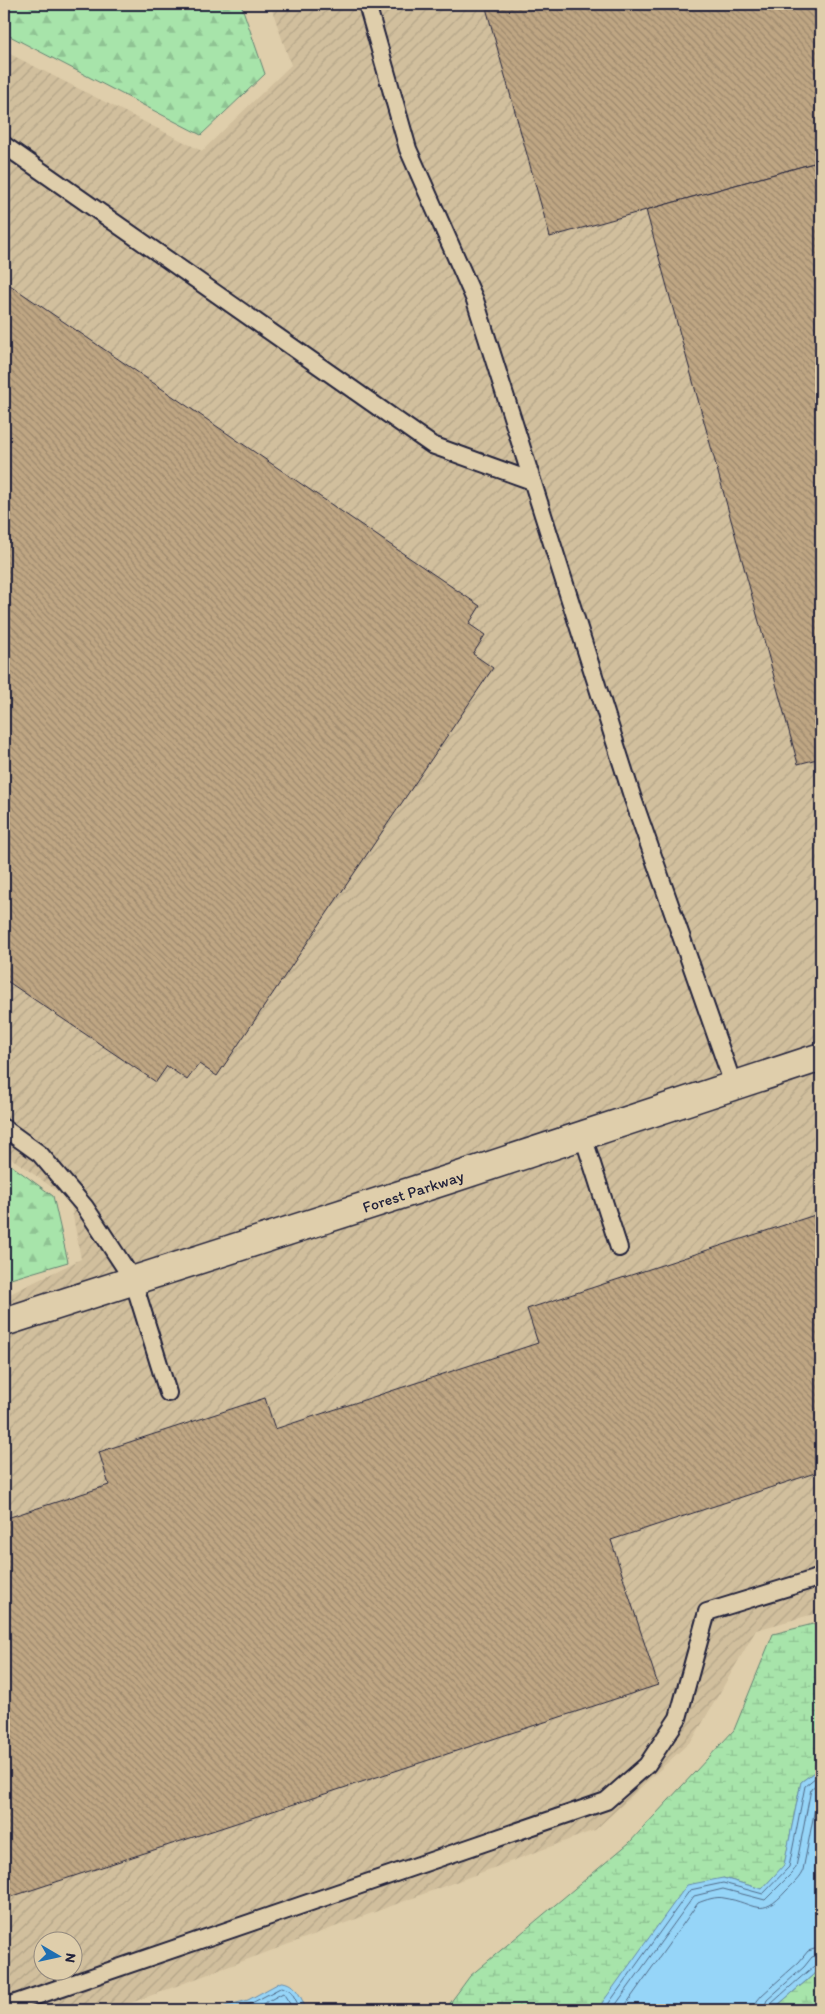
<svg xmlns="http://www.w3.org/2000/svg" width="825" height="2014" viewBox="0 0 825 2014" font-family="Itim,sans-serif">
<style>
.industrial{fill:url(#industrial-furrows);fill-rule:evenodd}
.forest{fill:url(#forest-firs);stroke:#648372}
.wetland{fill:url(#wetland-marsh);stroke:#648372}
.water{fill:#96d5f8;stroke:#688dac}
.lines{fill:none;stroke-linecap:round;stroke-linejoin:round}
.shore{stroke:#506a87;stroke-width:1}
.building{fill:url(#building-back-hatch);stroke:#22223b}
.service-casing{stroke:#22223b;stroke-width:20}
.minor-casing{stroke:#22223b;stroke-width:31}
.service{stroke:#dfceab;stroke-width:16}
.minor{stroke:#dfceab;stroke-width:28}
.labels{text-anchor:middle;stroke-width:5;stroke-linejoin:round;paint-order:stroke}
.street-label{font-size:16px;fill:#22223b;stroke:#dfceab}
</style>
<defs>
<pattern id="industrial-furrows" width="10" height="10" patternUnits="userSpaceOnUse" patternTransform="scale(1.25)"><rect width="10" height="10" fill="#d1bf9d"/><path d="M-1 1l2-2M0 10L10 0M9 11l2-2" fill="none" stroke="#b3a488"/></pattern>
<pattern id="forest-firs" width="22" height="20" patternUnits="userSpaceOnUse" patternTransform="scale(1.25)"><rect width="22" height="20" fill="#a7e4aa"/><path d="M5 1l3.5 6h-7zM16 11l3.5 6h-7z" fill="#8fc393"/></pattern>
<pattern id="wetland-marsh" width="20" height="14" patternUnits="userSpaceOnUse" patternTransform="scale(1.25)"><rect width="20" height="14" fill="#a7e4aa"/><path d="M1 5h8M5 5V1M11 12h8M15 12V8" fill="none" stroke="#8fc393"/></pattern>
<pattern id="building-back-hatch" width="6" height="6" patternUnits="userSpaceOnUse" patternTransform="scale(1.25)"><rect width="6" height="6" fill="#bfa683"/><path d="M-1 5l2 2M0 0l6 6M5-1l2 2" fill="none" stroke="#9b876c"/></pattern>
</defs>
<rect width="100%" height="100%" fill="#dfceab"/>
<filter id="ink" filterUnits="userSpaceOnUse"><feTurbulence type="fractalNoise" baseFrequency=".02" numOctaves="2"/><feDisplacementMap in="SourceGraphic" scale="10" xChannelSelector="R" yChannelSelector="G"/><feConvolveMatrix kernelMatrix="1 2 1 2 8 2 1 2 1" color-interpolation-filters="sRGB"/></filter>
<g filter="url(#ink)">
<path class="industrial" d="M270,4h551v1608l-65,18 -63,109 -98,91 -483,180h-108v-713l77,-38 -11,-59 -66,-47v-1102l198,100 89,-86zM42,1942h30v30h-30z"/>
<g class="forest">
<path d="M4,4h237l24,70 -64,61 -197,-102z"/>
<path d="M4,1160l49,36 15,66 -64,19z"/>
</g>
<g class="wetland">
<path d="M821,1622v145l-20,15 -17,84 -22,23 -39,-11 -126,132h-152l25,-34 159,-133 105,-113 39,-96z"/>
<path d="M821,1963v47h-49l41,-35z"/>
</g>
<g class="water">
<path d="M821,1767v196l-8,12 -41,35h-175l90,-125 36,-7 39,11 22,-24 17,-83z"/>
<path d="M281,1982c14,0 21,16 25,28h-96l38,-10z"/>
</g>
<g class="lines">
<g class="shore">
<path d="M226,2010l24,-6 32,-17 9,4 10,19"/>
<path d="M252,2010l31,-17 11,17"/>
<path d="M604,2010l86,-120 33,-7 40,11 26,-27 16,-81 16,-13"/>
<path d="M612,2010l82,-114 29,-7 42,11 27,-27 4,-6 15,-78 10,-8"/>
<path d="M622,2010l76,-107c7,-3 19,-7 26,-5 32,5 36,22 62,-7 7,-7 14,-13 17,-21l15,-77 3,-3"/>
<path d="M756,2010l1,-9 5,-6 37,-33 9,-11 13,-4"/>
<path d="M763,2010l4,-10 37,-33 8,-10 9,-3"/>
<path d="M769,2010l2,-6c7,-6 47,-43 50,-43"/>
</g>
</g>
<g class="building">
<path d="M485,4h336v157l-271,76z"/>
<path d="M821,161v597l-23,6 -152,-554z"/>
<path d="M4,281l476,325 -11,18 16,11 -12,19 20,14 -276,408 -18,-12 -12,16 -20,-14 -11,16 -152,-103z"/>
<path d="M821,1213v258l-210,69 47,145 -654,214v-380l105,-34 -10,-33 166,-54 10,31 263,-86 -11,-34z"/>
</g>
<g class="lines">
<g class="service-casing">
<g id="service">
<path d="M367,4l41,145 67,151 158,499 101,288"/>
<path d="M4,145l428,300 100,36"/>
<path d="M4,1128l36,26 45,53 48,73 35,113"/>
<path d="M583,1136l36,112"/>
<path d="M4,2007l602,-206 41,-36 31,-47 29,-106 114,-35"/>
</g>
</g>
<g class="minor-casing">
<path id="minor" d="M4,1322l446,-143 371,-122"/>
</g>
<use href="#service" class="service"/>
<use href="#minor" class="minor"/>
</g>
</g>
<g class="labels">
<g class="street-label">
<text transform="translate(413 1191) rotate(-18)" y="6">Forest Parkway</text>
</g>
</g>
<rect width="825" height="2014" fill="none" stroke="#dfceab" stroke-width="20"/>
<rect x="10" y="10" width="805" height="1994" fill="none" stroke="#22223b" stroke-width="2" filter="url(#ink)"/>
<g transform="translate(58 1956) rotate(99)"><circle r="24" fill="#dfceab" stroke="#93897e"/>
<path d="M0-4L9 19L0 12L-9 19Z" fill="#1f6fb2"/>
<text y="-8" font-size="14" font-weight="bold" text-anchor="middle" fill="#22223b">N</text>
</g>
</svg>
